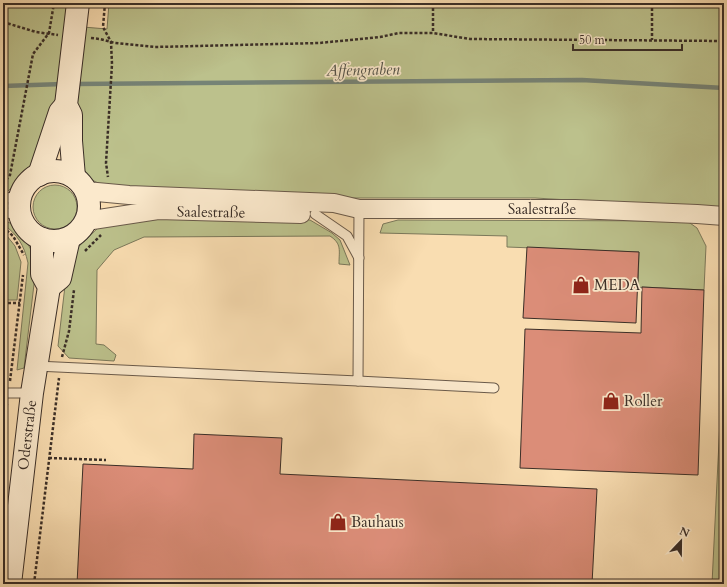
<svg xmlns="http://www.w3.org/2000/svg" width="727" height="587" viewBox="0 0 727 587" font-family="Cardo,serif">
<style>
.green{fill:#bcc18c;stroke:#7b785a}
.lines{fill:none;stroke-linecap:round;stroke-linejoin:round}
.stream{stroke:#768376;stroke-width:4.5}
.building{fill:#db8d78;stroke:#3a2e27}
.lane-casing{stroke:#6a5a4a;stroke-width:11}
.street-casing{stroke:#6a5a4a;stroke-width:20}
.secondary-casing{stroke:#3a2e27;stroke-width:24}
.path{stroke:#3a2e27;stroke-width:2.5;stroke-dasharray:3 2;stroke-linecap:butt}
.lane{stroke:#fbe9cc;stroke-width:9}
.street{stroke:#fbe9cc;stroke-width:18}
.secondary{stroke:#fbe9cc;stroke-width:22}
.labels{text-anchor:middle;stroke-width:3.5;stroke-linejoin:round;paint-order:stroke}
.street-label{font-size:15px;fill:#3a2e27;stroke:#fbe9cc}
.poi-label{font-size:15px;fill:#3a2e27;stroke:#fbe9cc;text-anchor:start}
.water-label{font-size:16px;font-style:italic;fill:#535248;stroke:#fbe9cc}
</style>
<rect width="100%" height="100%" fill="#f9ddb1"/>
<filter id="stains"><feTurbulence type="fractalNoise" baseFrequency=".005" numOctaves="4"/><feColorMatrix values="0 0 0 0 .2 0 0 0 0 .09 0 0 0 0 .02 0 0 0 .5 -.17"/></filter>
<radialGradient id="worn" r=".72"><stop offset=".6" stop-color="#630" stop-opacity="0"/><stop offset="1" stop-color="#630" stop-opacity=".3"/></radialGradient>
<g class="green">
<path d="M3,3h67l-13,104 -22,58 -28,27 -4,1z"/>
<path d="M109,3h615v206l-189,-11h-237l-192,-11 -16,-8 -10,-11 -6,-29 9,-112 24,2z"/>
<circle cx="55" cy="207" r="22"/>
<path d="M218,216l92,4 22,13 8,7 10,25 -11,-1c0,-14 3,-20 -9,-28l-186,1 -30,13 -17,20 -1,74 8,1 12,10 -2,6 -45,-3 -11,-12 10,-86 3,-6 29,-28 18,-5z"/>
<path d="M3,220l7,3 18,21 5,10 2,22 -11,92 -7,2 11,-107c-4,-18 -10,-28 -25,-39z"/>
<path d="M398,220l289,1 10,7 9,18 -2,44 -62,-3 -4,1 1,-36 -132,-5v-11l-127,-3 3,-9z"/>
<path d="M3,231l12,15 6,16 -4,38h-14z"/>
<path d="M724,339v245h-12z"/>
</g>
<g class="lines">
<g class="stream">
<path d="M75,84l507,-4 142,8"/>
<path d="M3,86l60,-2"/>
</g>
</g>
<g class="building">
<path d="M527,247l112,5 -3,71 -113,-5z"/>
<path d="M642,287l62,3 -6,185 -178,-7 5,-139 116,4z"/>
<path d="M194,434l88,4 -2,36 317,15 -5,95h-515l6,-120 110,5z"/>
</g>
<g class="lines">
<g class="lane-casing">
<g id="lane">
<path d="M3,198l18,-1"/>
<path d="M3,213l18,1"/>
<path d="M315,214l32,22 12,22"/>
<path d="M36,366l322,15 1,-172"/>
<path d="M358,381l136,7"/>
<path d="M3,393h29"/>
</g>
</g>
<g class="street-casing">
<g id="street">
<path d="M86,191l43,4 205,8 25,6h216l122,5 27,2"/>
<path d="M86,221l72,-11 143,4"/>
</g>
</g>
<g class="secondary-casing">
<g id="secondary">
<circle cx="54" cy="206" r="35"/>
<path d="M39,175l21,-63 6,-7"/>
<path d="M74,177l-3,-36v-26l-5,-10 12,-102"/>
<path d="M49,287l11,-9 9,-40"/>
<path d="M10,584l22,-191 17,-106 -7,-13v-35"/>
</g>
</g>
<g class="path">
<path d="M105,3l-2,24 8,15 1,22 -6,99 2,14"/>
<path d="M433,3v30"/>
<path d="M652,3v37"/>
<path d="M3,22l33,10 22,3"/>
<path d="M91,38l9,1 15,4 40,4 164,-4 61,-6 19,-4h34l37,6 254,2"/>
<path d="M3,184l7,-9 23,-121 16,-21 5,-30"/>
<path d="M3,227l10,9 11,19"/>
<path d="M85,251l16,-16"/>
<path d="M3,303h17"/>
<path d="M62,357l7,-26 5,-41"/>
<path d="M10,381l13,-106"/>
<path d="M3,440l4,-36"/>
<path d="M49,458l57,2"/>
<path d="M34,584l25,-206"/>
</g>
<use href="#lane" class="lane"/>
<use href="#street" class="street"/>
<use href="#secondary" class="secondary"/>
</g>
<defs>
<g id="shop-bare" transform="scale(1.38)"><path d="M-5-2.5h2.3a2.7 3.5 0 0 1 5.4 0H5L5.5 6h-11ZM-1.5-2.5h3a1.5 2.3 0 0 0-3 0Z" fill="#8f2418" stroke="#fbe9cc" stroke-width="2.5" paint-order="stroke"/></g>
</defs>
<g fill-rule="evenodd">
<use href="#shop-bare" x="581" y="285"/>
<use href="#shop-bare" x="611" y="401"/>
<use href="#shop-bare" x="338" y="522"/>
</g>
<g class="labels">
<g class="street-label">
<text x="542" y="214">Saalestraße</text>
<text transform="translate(211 212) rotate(1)" y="5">Saalestraße</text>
<text transform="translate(27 435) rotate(-83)" y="5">Oderstraße</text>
</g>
<g class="poi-label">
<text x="594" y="290">MEDA</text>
<text x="624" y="406">Roller</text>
<text x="351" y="527">Bauhaus</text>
</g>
<g class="water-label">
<text transform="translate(363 69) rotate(-1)" y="6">Affengraben</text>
</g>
</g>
<rect width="727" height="587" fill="none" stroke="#f9ddb1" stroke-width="16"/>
<rect x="4" y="4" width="719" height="579" fill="none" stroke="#3a2e27" stroke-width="2"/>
<rect x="8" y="8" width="711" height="571" fill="none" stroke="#3a2e27"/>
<g transform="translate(681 541) rotate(22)" stroke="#fbe9cc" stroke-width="3" paint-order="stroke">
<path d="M0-3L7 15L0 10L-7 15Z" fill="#3a2e27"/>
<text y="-6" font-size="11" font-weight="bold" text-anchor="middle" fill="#3a2e27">N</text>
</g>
<path d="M573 44v6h109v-6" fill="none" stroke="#3a2e27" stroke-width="2"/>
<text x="579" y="44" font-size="12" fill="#3a2e27" stroke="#fbe9cc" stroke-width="3" paint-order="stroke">50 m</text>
<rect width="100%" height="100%" filter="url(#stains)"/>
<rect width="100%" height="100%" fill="url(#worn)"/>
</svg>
